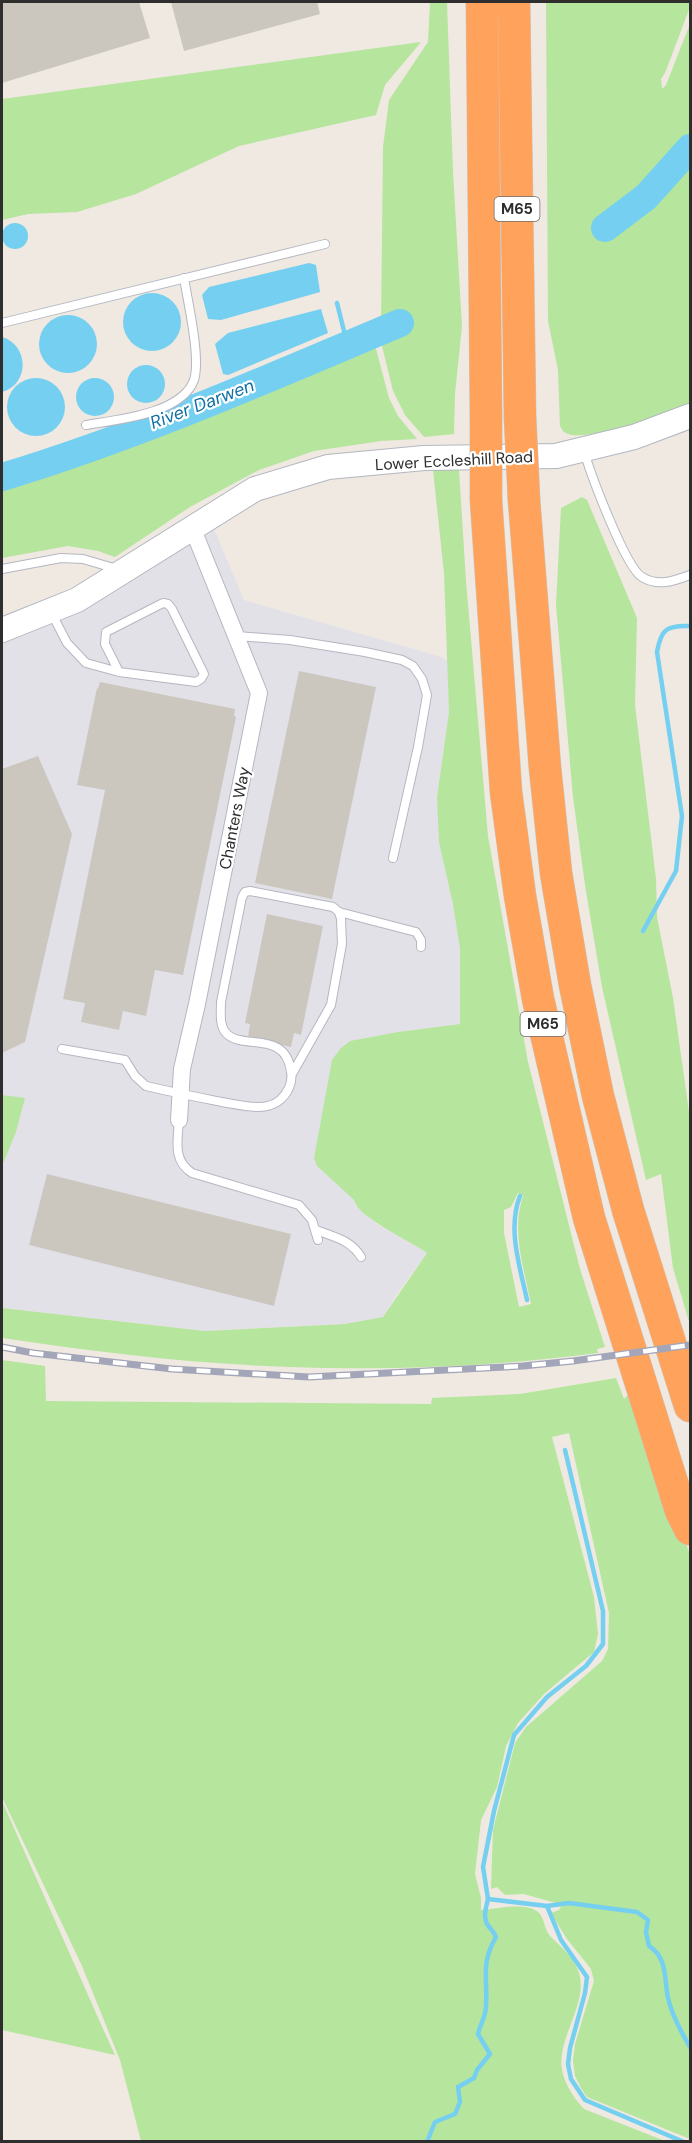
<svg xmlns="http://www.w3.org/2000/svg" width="692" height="2143" viewBox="0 0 692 2143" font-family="'DM Sans',sans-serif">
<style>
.industrial{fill:#e3e1e8}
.green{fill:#b6e59e;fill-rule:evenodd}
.water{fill:#75cff0}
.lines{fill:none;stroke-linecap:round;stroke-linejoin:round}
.stream{stroke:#75cff0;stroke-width:4.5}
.river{stroke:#75cff0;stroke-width:28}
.building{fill:#cbc7bf}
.lane-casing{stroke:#b4b7c1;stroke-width:10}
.street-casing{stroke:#b4b7c1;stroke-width:18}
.secondary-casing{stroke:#b4b7c1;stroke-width:26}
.highway-casing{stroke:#c9c9c9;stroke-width:33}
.lane{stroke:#fff;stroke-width:8}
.street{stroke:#fff;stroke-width:16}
.secondary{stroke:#fff;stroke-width:24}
.highway{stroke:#ffa35c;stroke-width:32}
.rail-casing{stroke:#a3a6b8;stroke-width:7}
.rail{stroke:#fff;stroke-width:4.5;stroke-dasharray:14;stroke-linecap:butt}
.highway-bridge-casing{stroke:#c9c9c9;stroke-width:33;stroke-linecap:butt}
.highway-bridge{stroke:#ffa35c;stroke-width:32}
.labels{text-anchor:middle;stroke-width:4.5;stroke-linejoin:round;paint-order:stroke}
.shield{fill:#fff;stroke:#6d6d6d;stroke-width:1.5}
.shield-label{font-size:15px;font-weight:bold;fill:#2e2e2e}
.street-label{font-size:16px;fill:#2e2e2e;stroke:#fff}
.water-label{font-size:18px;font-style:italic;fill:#0d6fa3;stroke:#fff}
</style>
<rect width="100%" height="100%" fill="#efe9e1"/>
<path class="industrial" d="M209,517l35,83 194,56 10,5 1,51 -12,85 23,152v75l-62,8 -44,168 1,5 22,19 50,29 -30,41 -14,23 -38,7 -140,7 -203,-23v-677z"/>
<g class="green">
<path d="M430,2h17l6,170 9,154 -7,68 -1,40 -30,3 -19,-22 -12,-24 -12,-49 19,-11 -1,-15 -18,10 2,-179 6,-47 39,-58z"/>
<path d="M546,2h144v5l-25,66 -4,6 1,10 4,-4 24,-61v111l-46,53 -26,20 -13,14v14l44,-29 41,-44v244c-21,6 -107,37 -124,26 -4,-2 -4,-4 -6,-7l-2,-56 -10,-49z"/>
<path d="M421,42l-36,43 -9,30 -137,31 -103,48 -59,18 -49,2 -26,6v-121z"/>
<path d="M375,345l14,53 9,18 19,23 -36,2 -67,10 -55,19 -69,37 -75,50 -17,-6 -30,-5 -66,12v-69l48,-15z"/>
<path d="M433,470h26l7,111 22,255 40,226 52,207 25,78 -8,2 1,4c-101,13 -205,18 -308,14 -96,-3 -193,-15 -288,-29v-30l203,23 140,-7 38,-7 44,-64c-15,-11 -70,-36 -73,-53l-37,-34 -3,-8 18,-98 8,-11 10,-8 48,-9 62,-8v-75l-7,-45 -14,-62 -2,-45 12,-85 -5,-139zM518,1193l5,3c-12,36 1,72 8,108l-12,3 -15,-74v-23l7,-3z"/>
<path d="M582,497l5,3 50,118 -2,87 21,174 1,38 16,81 17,121v206l-17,-57 -12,-94 -15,6 -44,-193 -17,-102 -12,-88 -17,-192 5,-97z"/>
<path d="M2,1095l23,3 -9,34 -14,34z"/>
<path d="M2,1360l43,6 1,35 385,3 1,-6 88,-4 96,-16 8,21 4,-4 32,86 30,73v585l-103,-42 -6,-9 -6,-12 -2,-15 2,-17 19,-63 -3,-12 -24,-30 -15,-24 -1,-2 8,-3 2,-3 -2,-3 -35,-10 -19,1 -8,-8 -6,2 2,-59 22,-87 11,-16 76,-66 6,-12 1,-36 -40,-180 -17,4 42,160 4,37 -4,18 -50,42 -26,29 -12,23 -9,41 -16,33 -6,54 6,24v12c15,-1 47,-9 58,3 6,6 5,17 12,24 8,8 19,17 24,27 20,34 -19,70 -13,106 3,15 12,28 22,39l81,32h-524l-21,-81 -38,-94 -80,-169z"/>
<path d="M2,1801l102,230 11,24 -113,-25z"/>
</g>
<g class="water">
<circle cx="15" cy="236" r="13"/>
<path d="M309,263l7,2 4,27 -99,28 -13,-1 -6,-24 7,-8z"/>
<circle cx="152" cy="322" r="29"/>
<path d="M321,309l7,24 -100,42 -5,-1 -8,-30 13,-11z"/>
<circle cx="68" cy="344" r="29"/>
<path d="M2,337c27,8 28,47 0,55z"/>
<circle cx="146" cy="384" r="19"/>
<circle cx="95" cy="397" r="19"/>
<circle cx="36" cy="407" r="29"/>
</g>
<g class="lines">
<g class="stream">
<path d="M337,303l8,32 5,9"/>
<path d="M643,931l33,-60 6,-55 -25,-164c4,-23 10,-27 33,-26"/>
<path d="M520,1196c-13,33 0,71 7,104"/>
<path d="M565,1450l38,161v33l-17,22 -39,31 -33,38 -20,76 -11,56 5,32 59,7 14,34 26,37 -2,16 -15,55 -2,16 3,15 14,21 99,42"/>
<path d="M547,1906l22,-3 68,9 11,8 -2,12 3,14c19,12 15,33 19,52 4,17 13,34 22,49"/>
<path d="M427,2142l8,-20 20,-8 5,-12 -2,-15 16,-9 3,-8 13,-16 -12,-20c2,-10 8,-17 8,-28 2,-29 -6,-41 10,-69 -2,-6 -6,-8 -9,-13 -4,-8 -1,-16 1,-25"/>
</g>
<g class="river">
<path d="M605,228l41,-31 44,-49"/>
<path d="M2,477c136,-41 267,-99 398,-154"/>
</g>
</g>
<g class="building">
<path d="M2,2h137l11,36 -148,45z"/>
<path d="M171,2h146l3,12 -136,37z"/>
<path d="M299,671l77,16 -44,212 -77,-16z"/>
<path d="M100,682l135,27 -1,7 2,1 -53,258 -28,-5 -9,46 -23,-5 -4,19 -38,-8 4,-19 -22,-4 42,-209 -28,-5 20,-97 1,1z"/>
<path d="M38,756l34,78 -47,208 -23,11v-284z"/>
<path d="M267,914l56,12 -22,109 -7,-2 -3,14 -43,-9 2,-14 -5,-1z"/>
<path d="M47,1174l244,60 -17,72 -245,-61z"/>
</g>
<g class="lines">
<g class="lane-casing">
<g id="lane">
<path d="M2,323l323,-79"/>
<path d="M86,425c30,-5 96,-11 108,-45 7,-22 -6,-77 -10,-102"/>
<path d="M584,451c6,21 41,116 58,126 16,10 32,4 48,-2"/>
<path d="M2,569l59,-11 22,1 34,10"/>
<path d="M51,612l16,31 19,20 33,9 77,10 5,-3 3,-5 -32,-65 -4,-5 -5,-1 -57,29 -1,12 14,28"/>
<path d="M237,636l53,4 75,12 37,8 11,6 9,13 5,16 -9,52 -25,111"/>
<path d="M339,912l77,20 5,8v7"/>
<path d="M62,1049l63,11 10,16 11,10c25,6 51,11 76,16 12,2 24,5 36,5 8,0 16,-2 22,-7 8,-7 13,-18 11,-28 -5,-43 -49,-21 -65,-39 -7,-8 -5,-21 -5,-31l21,-105 3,-5 5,-1 83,16 6,5 2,7 1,25 -11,61 -39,69"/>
<path d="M179,1120c-1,20 -7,40 13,53l107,32 13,15 6,20"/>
<path d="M316,1230c18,7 35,10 45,27"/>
</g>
</g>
<g class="street-casing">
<path id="street" d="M179,1120l3,-51 15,-65 62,-311 -67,-166"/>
</g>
<g class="secondary-casing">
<path id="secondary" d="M2,630l75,-30 178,-111 73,-22 96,-9 132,-2 78,-19 56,-21"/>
</g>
<g class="highway-casing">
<g id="highway">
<path d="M482,2l4,413"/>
<path d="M514,2l6,415"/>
<path d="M486,500l20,292 14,104 18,103 51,219 92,293 9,18"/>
<path d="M524,500l21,268 11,105 19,112 23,111 30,114 62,196"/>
</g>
</g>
<use href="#lane" class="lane"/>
<use href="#street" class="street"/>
<use href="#secondary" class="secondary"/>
<use href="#highway" class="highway"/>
<g class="rail-casing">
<path id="rail" d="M2,1347l31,6 139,16 137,8 214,-11 50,-5 117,-16"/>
</g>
<use href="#rail" class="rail"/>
<g class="highway-bridge-casing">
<g id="highway-bridge">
<path d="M486,415v85"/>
<path d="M520,417l4,83"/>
</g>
</g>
<use href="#highway-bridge" class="highway-bridge"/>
</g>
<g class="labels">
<g class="shield">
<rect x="494.5" y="197" width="45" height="24" rx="4.5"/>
<rect x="520.5" y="1012" width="45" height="24" rx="4.5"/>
</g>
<g class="shield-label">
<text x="517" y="214">M65</text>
<text x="543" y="1029">M65</text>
</g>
<g class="street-label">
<text transform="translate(454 460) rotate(-3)" y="6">Lower Eccleshill Road</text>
<text transform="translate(234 818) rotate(-79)" y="6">Chanters Way</text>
</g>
<g class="water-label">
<text transform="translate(202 404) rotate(-21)" y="6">River Darwen</text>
</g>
</g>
<rect width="692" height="2143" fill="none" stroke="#2e2e2e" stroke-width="6"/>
</svg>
